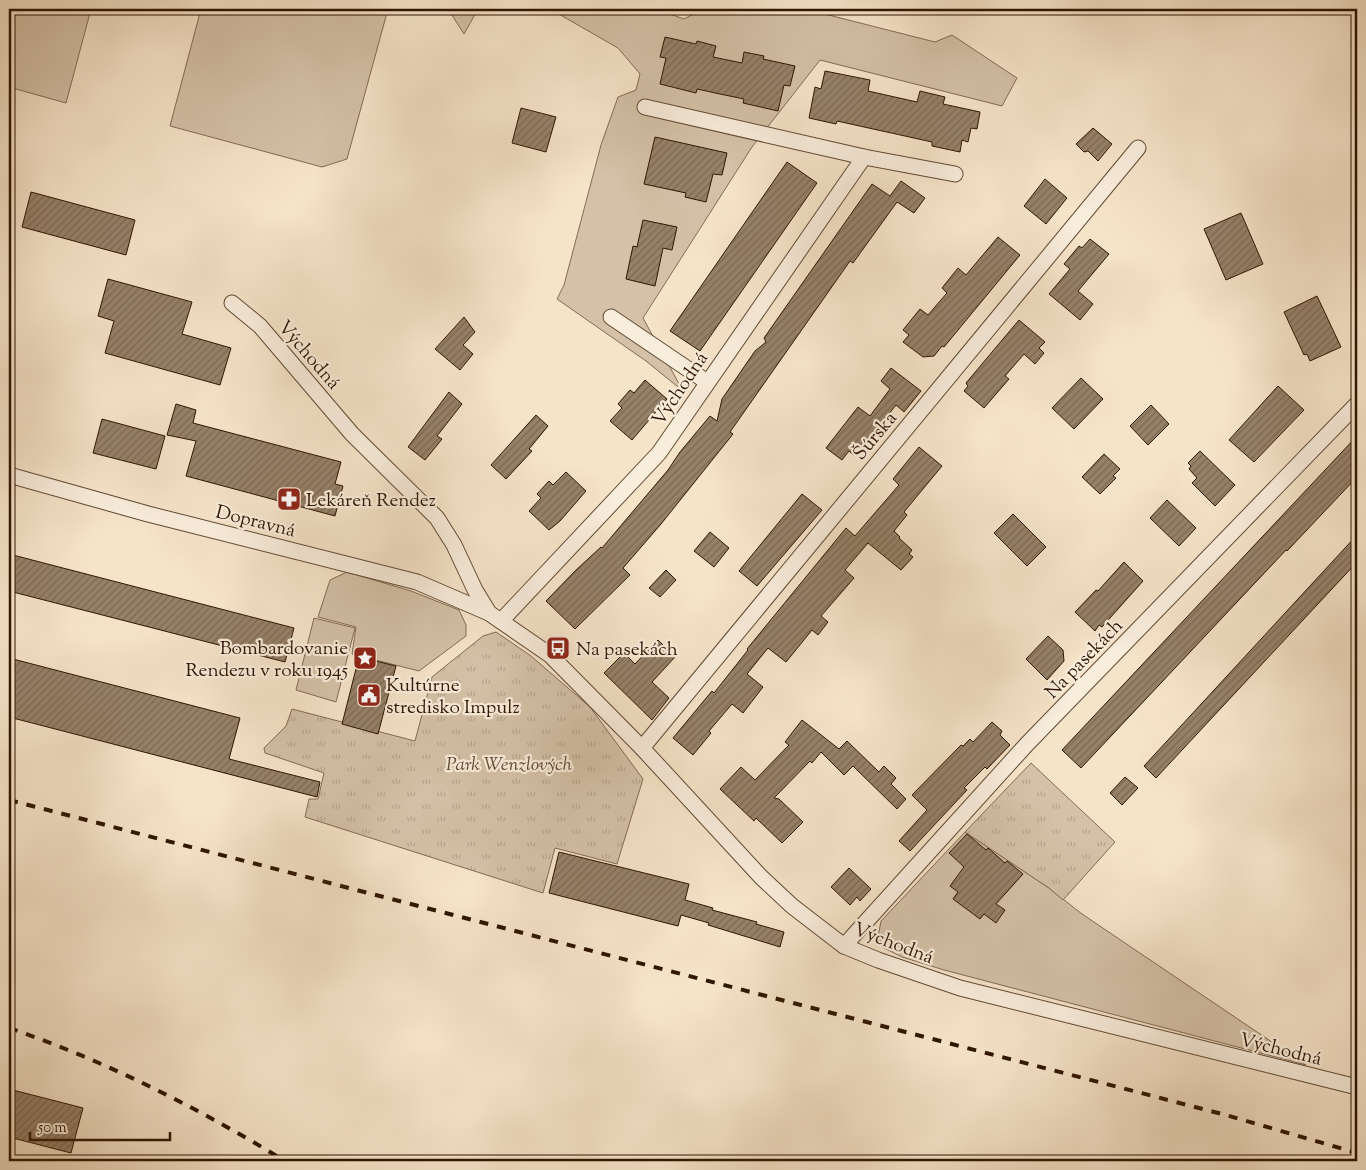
<svg xmlns="http://www.w3.org/2000/svg" width="1366" height="1170" viewBox="0 0 1366 1170" font-family="'Sorts Mill Goudy',serif">
<style>
.green{fill:#d4c1a7;stroke:#826b54}
.park{fill:url(#park-tufts);stroke:#826b54}
.building{fill:url(#building-hatch);stroke:#2f1500}
.lines{fill:none;stroke-linecap:round;stroke-linejoin:round}
.minor-casing{stroke:#614932;stroke-width:17}
.minor{stroke:#f9eddc;stroke-width:15}
.rail{stroke:#2f1500;stroke-width:4;stroke-dasharray:9 9;stroke-linecap:butt}
.labels{text-anchor:middle;stroke-width:4.5;stroke-linejoin:round;paint-order:stroke}
.street-label{font-size:19px;fill:#2f1500;stroke:#f9eddc}
.poi-label{font-size:19px;fill:#2f1500;stroke:#f9eddc;text-anchor:start}
.park-label{font-size:19px;font-style:italic;fill:#614932;stroke:#f9eddc}
</style>
<defs>
<pattern id="park-tufts" width="24" height="20" patternUnits="userSpaceOnUse" patternTransform="scale(1.25)"><rect width="24" height="20" fill="#d4c1a7"/><path d="M3 7l-1-3M5 7V3M7 7l1-3M15 17l-1-3M17 17v-4M19 17l1-3" fill="none" stroke="#b6a58e"/></pattern>
<pattern id="building-hatch" width="6" height="6" patternUnits="userSpaceOnUse" patternTransform="scale(1.25)"><rect width="6" height="6" fill="#968169"/><path d="M-1 1l2-2M0 6l6-6M5 7l2-2" fill="none" stroke="#7b6854"/></pattern>
</defs>
<rect width="100%" height="100%" fill="#f6e4c9"/>
<filter id="stains"><feTurbulence type="fractalNoise" baseFrequency=".004" numOctaves="4"/><feColorMatrix values="0 0 0 0 .2 0 0 0 0 .09 0 0 0 0 .02 0 0 0 .5 -.17"/></filter>
<radialGradient id="worn" r=".72"><stop offset=".6" stop-color="#630" stop-opacity="0"/><stop offset="1" stop-color="#630" stop-opacity=".3"/></radialGradient>
<g class="green">
<path d="M9,9h82l-25,94 -57,-16z"/>
<path d="M201,9h187l-41,150 -25,8 -152,-41z"/>
<path d="M450,9h28l-14,25 -12,-19z"/>
<path d="M550,9h106l28,10 19,-10h102l130,33 17,-7 65,43 -15,28 -182,-46 -68,87 -109,171 40,73 -37,-30 -89,-62 7,-14 37,-140 17,-48 18,-7 4,-16 -22,-26z"/>
<path d="M347,572l64,19 48,19 7,15v11l-47,35 -67,-17 4,-27 -38,-10 12,-37z"/>
<path d="M314,618l41,10 -19,74 -40,-12z"/>
<path d="M965,832l84,56 33,26 224,151 -362,-95 -42,-13 -18,-9 -6,-11 3,-16z"/>
</g>
<g class="park">
<path d="M496,632l35,24 59,51 53,72 -26,85 -62,-16 -12,45 -238,-76 4,-18h9l6,-26 -59,-20 -1,-5 22,-22 6,-17 123,32 17,-64 51,-41z"/>
<path d="M1031,763l84,79 -52,58 -14,-12 -84,-56z"/>
</g>
<g class="building">
<path d="M665,37l31,7 1,-3 19,5 -3,11 29,6 2,-11 20,4 -1,3 32,7 -5,20 -6,-1 -6,26 -35,-8 1,-4 -24,-5 -23,-5 -1,4 -36,-9 6,-26 -6,-1z"/>
<path d="M825,71l45,9 -2,11 49,11 3,-11 25,6 -2,7 37,8 -3,17 -6,-1 -3,14 -6,-2 -2,12 -28,-6v-4l-95,-21 -1,3 -27,-6 6,-31 6,2z"/>
<path d="M521,108l35,9 -10,35 -34,-9z"/>
<path d="M1093,128l19,16 -14,17 -10,-10 -4,1 -8,-8z"/>
<path d="M655,137l72,16 -5,22 -9,-1 -7,28 -21,-5 1,-4 -42,-9z"/>
<path d="M787,162l30,21 -117,168 -30,-20z"/>
<path d="M1045,179l22,19 -21,26 -22,-18z"/>
<path d="M901,181l24,17 -11,15 -17,-11 -44,61 -3,-2 -120,171 3,2 -72,90 -38,44 7,7 -55,54 -29,-28 30,-31 25,-23 1,1 66,-78 12,-18 30,-36 7,5 5,-22 33,-48 11,-9 -2,-4 108,-154 18,12z"/>
<path d="M31,192l104,28 -9,35 -104,-28z"/>
<path d="M1241,213l22,51 -37,16 -22,-51z"/>
<path d="M643,220l34,7 -5,23 -9,-2 -8,38 -29,-7 7,-33 4,1z"/>
<path d="M998,237l22,18 -76,92 -2,-1 -8,10 -11,1 -20,-15 6,-7 -6,-5 17,-21 8,6 19,-22 -5,-5 16,-20 8,7z"/>
<path d="M1090,239l19,15 -31,37 15,13 -13,16 -31,-26 21,-25 -6,-5 15,-18 3,2z"/>
<path d="M108,279l84,23 -10,32 49,14 -11,37 -115,-32 9,-32 -16,-5z"/>
<path d="M1317,296l24,51 -31,14 -3,-7 -3,1 -20,-43z"/>
<path d="M464,317l11,15 -12,13 10,9 -13,16 -25,-21z"/>
<path d="M1019,320l26,22 -6,6 5,5 -9,11 -11,-10 -19,22 4,3 -25,29 -20,-17 4,-5 -2,-3z"/>
<path d="M891,368l30,23 -17,21 -8,-7 -41,51 -6,-5 -7,9 -16,-12 32,-41 12,9 20,-27 -9,-8z"/>
<path d="M1081,378l22,21 -29,30 -22,-21z"/>
<path d="M645,380l22,19 -35,41 -22,-19 12,-13 -4,-4 12,-14 4,3z"/>
<path d="M1278,386l26,24 -50,52 -25,-22z"/>
<path d="M449,392l13,12 -25,32 5,3 -17,21 -17,-13z"/>
<path d="M176,404l20,6 -3,13 148,39 -6,22 8,2 -8,30 -149,-40 10,-35 -29,-6z"/>
<path d="M1151,405l18,19 -21,21 -18,-19z"/>
<path d="M536,415l12,11 -19,23 3,2 -26,28 -15,-14z"/>
<path d="M102,419l63,17 -9,33 -63,-16z"/>
<path d="M1357,436v41l-70,74 -1,-1 -205,218 -19,-18z"/>
<path d="M919,447l23,19 -38,46 3,3 -13,16 6,6 -1,1 13,12 -3,4 4,3 -12,13 -33,-27 -23,27 9,8 -33,38 7,6 -10,13 -6,-5 -26,32 -18,-14 -21,26 16,13 -20,26 -11,-9 -23,27 2,2 -18,22 -20,-17 39,-47 2,2 34,-43 -1,-1 99,-121 9,8 44,-51 -6,-6z"/>
<path d="M1200,451l35,34 -20,21 -23,-23 5,-5 -8,-9 2,-3 -3,-3z"/>
<path d="M1104,454l16,15 -7,7 3,2 -16,16 -18,-17z"/>
<path d="M566,472l20,19 -26,30 -11,9 -20,-19 12,-13 -4,-4 12,-13 4,4z"/>
<path d="M802,494l20,16 -65,76 -18,-15z"/>
<path d="M1167,500l29,28 -17,18 -29,-28z"/>
<path d="M1013,514l33,33 -19,19 -33,-33z"/>
<path d="M710,532l19,16 -15,19 -20,-16z"/>
<path d="M1357,535v27l-201,216 -12,-12z"/>
<path d="M9,554l285,74 -9,34 -276,-71z"/>
<path d="M1124,562l19,19 -41,46 -3,-2 -4,6 -20,-19 21,-22 2,1z"/>
<path d="M666,570l10,10 -16,17 -11,-9z"/>
<path d="M1048,636l15,14 1,11 -17,19 -21,-21z"/>
<path d="M658,640l17,17 -23,25 17,16 -17,22 -48,-47 20,-20 11,11z"/>
<path d="M359,657l37,9 -18,68 -36,-10z"/>
<path d="M9,658l231,60 -11,41 91,23 -3,15 -308,-80z"/>
<path d="M802,720l37,29 8,-8 32,31 5,-6 12,12 -5,6 15,15 -9,10 -44,-43 -9,9 -23,-23 -9,11 -2,-2 -36,37 5,1 24,23 -21,21 -26,-25 -2,3 -34,-32 21,-22 14,13 34,-35 -4,-3z"/>
<path d="M992,722l10,9 -2,4 10,10 -23,24 -2,-2 -21,21 3,2 -57,61 -11,-10 28,-31 -15,-15 49,-50 2,1 7,-7 3,3z"/>
<path d="M1125,777l13,11 -16,17 -12,-12z"/>
<path d="M967,834l19,16 2,-2 17,15 2,-2 16,13 -27,30 9,6 -9,13 -12,-9 -4,5 -27,-20 5,-7 -8,-6 14,-19 -15,-14z"/>
<path d="M559,852l130,32 -4,16 28,8 -1,2 45,12 -1,2 28,8 -4,15 -72,-22 1,-2 -28,-8 -3,11 -129,-33z"/>
<path d="M849,868l22,21 -11,12 -3,-4 -7,8 -19,-18z"/>
<path d="M9,1089l74,19 -12,45 -62,-16z"/>
</g>
<g class="lines">
<g class="minor-casing">
<g id="minor">
<path d="M645,107l219,50 91,17"/>
<path d="M232,303l28,23 92,108 85,84 17,27 21,45 14,23 61,42 92,93 119,129 31,29 52,40 34,14 82,28 397,99"/>
<path d="M611,317l96,65"/>
<path d="M9,475l139,39 269,68 72,31"/>
<path d="M501,621l158,-168 205,-296"/>
<path d="M642,748l496,-600"/>
<path d="M844,946l183,-202 330,-340"/>
</g>
</g>
<use href="#minor" class="minor"/>
<g class="rail">
<path d="M9,800l1217,315 131,38"/>
<path d="M9,1028c97,33 189,80 276,133"/>
</g>
</g>
<defs>
<g id="pharmacy-square" transform="scale(1.25)"><rect x="-9" y="-9" width="18" height="18" rx="4" fill="#8f2418" stroke="#f9eddc"/><path d="M-2-6h4v4h4v4h-4v4h-4v-4h-4v-4h4Z" fill="#fff"/></g>
<g id="bus-square" transform="scale(1.25)"><rect x="-9" y="-9" width="18" height="18" rx="4" fill="#8f2418" stroke="#f9eddc"/><path d="M-5-6H5V4H4V6H2V4H-2V6H-4V4H-5ZM-3.5-4V0h7V-4ZM-3.5 1.2v1.5H-2V1.2ZM2 1.2v1.5H3.5V1.2Z" fill="#fff"/></g>
<g id="sight-square" transform="scale(1.25)"><rect x="-9" y="-9" width="18" height="18" rx="4" fill="#8f2418" stroke="#f9eddc"/><path d="M0-6L1.8-2.2L6-1.7L2.9 1.2L3.7 5.4L0 3.3L-3.7 5.4L-2.9 1.2L-6-1.7L-1.8-2.2Z" fill="#fff"/></g>
<g id="civic-square" transform="scale(1.25)"><rect x="-9" y="-9" width="18" height="18" rx="4" fill="#8f2418" stroke="#f9eddc"/><path d="M-.6-6.5H3V-4.5H.6V-3L4-1V1h2V6H-6V1h2V-1L-.6-3ZM-1.2 2.5V6h2.4V2.5Z" fill="#fff"/></g>
</defs>
<g fill-rule="evenodd">
<use href="#pharmacy-square" x="289" y="499"/>
<use href="#bus-square" x="558" y="648"/>
<use href="#sight-square" x="365" y="658"/>
<use href="#civic-square" x="369" y="695"/>
</g>
<g class="labels">
<g class="street-label">
<text transform="translate(310 354) rotate(49)" y="7">Východná</text>
<text transform="translate(679 388) rotate(-56)" y="7">Východná</text>
<text transform="translate(874 435) rotate(-50)" y="7">Šúrska</text>
<text transform="translate(256 520) rotate(14)" y="7">Dopravná</text>
<text transform="translate(1083 658) rotate(-46)" y="7">Na pasekách</text>
<text transform="translate(894 942) rotate(21)" y="7">Východná</text>
<text transform="translate(1281 1048) rotate(14)" y="7">Východná</text>
</g>
<g class="poi-label">
<text x="306" y="506">Lekáreň Rendez</text>
<text x="348" y="654" text-anchor="end">Bombardovanie<tspan x="348" dy="22">Rendezu v roku 1945</tspan></text>
<text x="576" y="655">Na pasekách</text>
<text x="386" y="691">Kultúrne<tspan x="386" dy="22">stredisko Impulz</tspan></text>
</g>
<g class="park-label">
<text x="509" y="770">Park Wenzlových</text>
</g>
</g>
<rect width="1366" height="1170" fill="none" stroke="#f6e4c9" stroke-width="30"/>
<rect x="10" y="10" width="1346" height="1150" fill="none" stroke="#2f1500" stroke-width="2.5"/>
<rect x="15" y="15" width="1336" height="1140" fill="none" stroke="#2f1500"/>
<path d="M30 1132v8h140v-8" fill="none" stroke="#2f1500" stroke-width="2.5"/>
<text x="38" y="1132" font-size="15" fill="#2f1500" stroke="#f9eddc" stroke-width="4" paint-order="stroke">50 m</text>
<rect width="100%" height="100%" filter="url(#stains)"/>
<rect width="100%" height="100%" fill="url(#worn)"/>
</svg>
